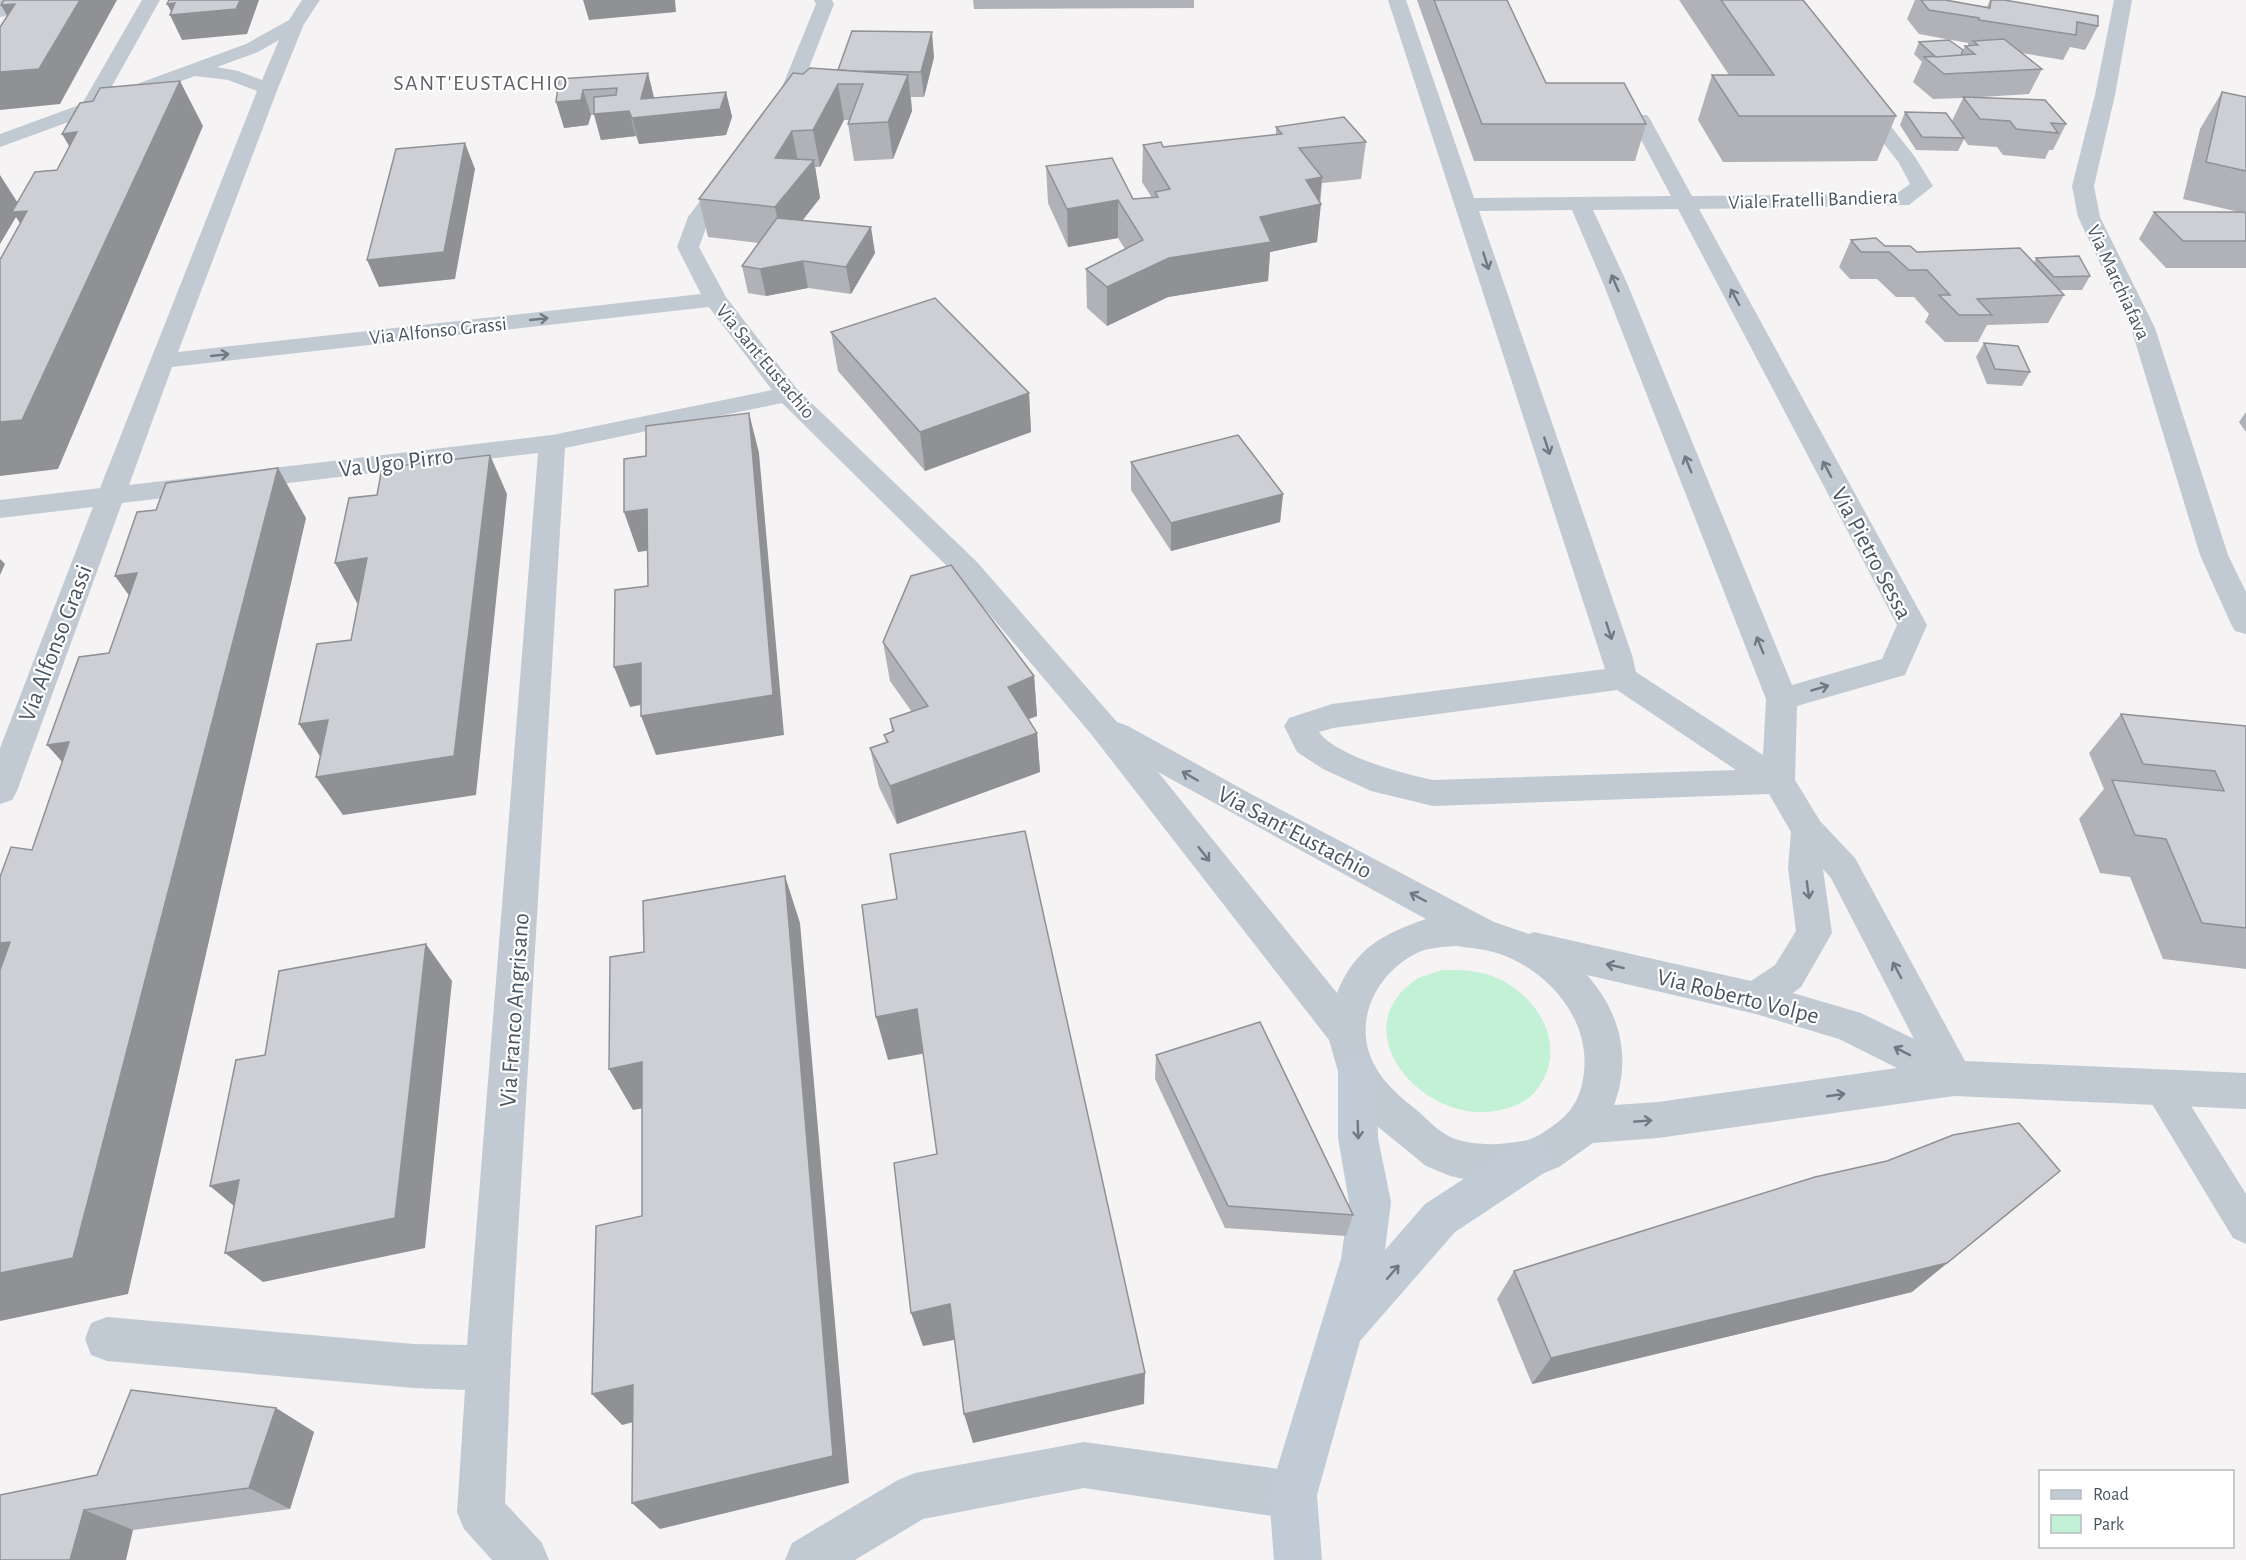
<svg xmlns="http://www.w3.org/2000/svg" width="2246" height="1560" viewBox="0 0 2246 1560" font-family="'Alegreya Sans',sans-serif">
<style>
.green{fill:#c3f1d5}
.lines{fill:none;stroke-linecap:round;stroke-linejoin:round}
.lane{fill:#c1cad2;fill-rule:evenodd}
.street{fill:#c1cad2;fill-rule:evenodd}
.secondary{fill:#c1cbd6;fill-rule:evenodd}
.wall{fill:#b0b2b7}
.shaded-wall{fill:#909195}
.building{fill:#cdcfd5;stroke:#909195;stroke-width:1.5}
.oneway{stroke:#6e7983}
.oneway2{stroke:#6e7984}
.labels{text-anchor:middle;stroke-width:4.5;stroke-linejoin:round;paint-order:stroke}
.far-street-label{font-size:20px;fill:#4a5661;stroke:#fff}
.far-neighbourhood-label{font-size:22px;letter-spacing:1.5px;fill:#5f6368;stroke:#fff}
.street-label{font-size:24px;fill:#4a5661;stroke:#fff}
</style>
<rect width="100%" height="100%" fill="#f5f3f3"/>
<path class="green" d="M1443,970c17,0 33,0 49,6 45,17 77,69 46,112 -8,12 -21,18 -34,21 -76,22 -166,-78 -87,-130 7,-4 18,-6 26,-9z"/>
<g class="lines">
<path class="lane" d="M2161,1073l12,4 73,117v50l-13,-6 -84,-139 -5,-11 5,-11z"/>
<g class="street">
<path d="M0,0h17l-11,16 -6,1z"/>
<path d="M142,0h18l-53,95 139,-51 43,-24 13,-20h18l-16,24 -26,64 -100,264 523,-58 -24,-47 11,-30 34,-45 7,-2 7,2 3,4 -29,41 -11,30 27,50 71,92 180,173 140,160 11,4 123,68 243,128 35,12 5,-2 217,49 24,-16 21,-34 -8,-63 3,-36 -22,-38 -336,12 -62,-15 -48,-22 -26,-17 -13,-26 5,-8 43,-14 273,-35 -217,-669h18l68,198 197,-2 -41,-77 3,-4h14l3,4 42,77 204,-2 14,-10 -11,-21 -49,-63 3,-4h14l48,61 18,29 -24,19 -210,4 228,416 -22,50 -108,31 -2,74 25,41 35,37 110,203 281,12v36l-292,-13 -296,42 -65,5 -34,24 -25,10 -34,5 -26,-1 -24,-5 -24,-10 -49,-40 -29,-34 -10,-21 -9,-31 -238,-306 -134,-158 -175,-173 -217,45 -53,886 -7,169 37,40 7,17h-57l-28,-31 -7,-17 8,-122 -51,-2 -307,-27 -16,-6 -6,-16 6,-16 16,-6 307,27 53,1 71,-892 -416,50 -105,288 -5,9 -12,4v-56l93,-241 -93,11v-18l100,-12 157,-397 -29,-11 -33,-4 -195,71v-13l82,-30zM279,40l-17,40 -24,-9 -21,-4 41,-15zM1678,209l219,416 -15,34 -90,26 -165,-402 -34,-73zM1572,210l31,73 163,416 -3,56 -127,-83 -4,-17 -153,-444zM709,307l63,83 -220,45 -423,50 43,-118zM1617,690l119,80 -303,10c-29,-6 -97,-24 -114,-48l14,-4zM1158,772l268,147c-43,15 -71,29 -89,74zM1823,869l8,9 83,161 -53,-26 -68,-20 8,-6 31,-54zM1457,946c13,2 27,3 40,7 50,16 93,65 87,119 -2,20 -9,37 -26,50 -11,8 -22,17 -35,19 -22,4 -47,5 -68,-2 -13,-4 -26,-18 -36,-27 -16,-13 -34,-27 -44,-46 -24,-43 1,-93 42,-113 12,-6 27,-6 40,-7zM1587,975l169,39 83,25 58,29 -239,34 -44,3c18,-47 6,-93 -27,-130z"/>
<path d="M814,0h18l2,4 -35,89 -17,23h-14l-3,-4 15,-20 36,-88z"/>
<path d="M2114,0h18l-17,95 -21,91 6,31 55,111 73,227 18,37v42l-11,-3 -4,-7 -31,-69 -69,-227 -53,-111 -6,-31 23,-91z"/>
<path d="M1084,1442l209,29 17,7 7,17 -7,17 -17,7 -209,-31 -161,31 -68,41h-70l7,-17 106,-63 17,-7z"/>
</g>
<path class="secondary" d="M1357,1053l14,6 5,12 2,67 13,64 -6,48 40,-46 91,-59 14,-5 14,5 6,14 -6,14 -89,59 -95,109 -43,154 5,65h-48l-5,-65 72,-236 8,-57 -11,-64v-67l5,-12z"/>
</g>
<g class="wall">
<path d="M973,0h221v8l-220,1z"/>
<path d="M1417,0h90l39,83 100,41 -11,37h-161z"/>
<path d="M1679,0h124l93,116 -19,45 -154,1 -25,-42 14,-45h17z"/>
<path d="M1915,0h30l42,7 3,-7h14l94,26 -13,24 -15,-3 -7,13 -41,-7 20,16 -13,25 -63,4 100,26 -13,26h-4l-4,9 -42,-4 -6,-8 -29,-2 -4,-6 -6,12 -42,-1 -16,-25 5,-13 47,9 11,-23 -30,1 -20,-17 9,-20 -8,-8 5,-12 44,8 2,-4 6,-1h-3v-2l-49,-9 -12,-15z"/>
<path d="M934,57l-10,40h-13l1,14 -19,48 -39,2 -6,-37 2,-4h-6l-24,47h-5l5,31 -18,23 73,32 -24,41 -43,-6 -42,8 -18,-3 -6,-27 17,-23 -51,-6 -9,-38 104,-125z"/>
<path d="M648,73l6,25 72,-6 6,25 -6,18 -87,9 -3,-8 -35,4 -7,-25h-3l-3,10 -24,3 -5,-49z"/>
<path d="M2222,92l24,5v117l-1,-1 1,1v54h-80l-27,-29 15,-27h85l-56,-13 17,-70z"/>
<path d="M1276,127l90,15 -5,37 -39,4 -5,59 -47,10 -2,29 -100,16 -61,29 -20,-18 -1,-39 39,-20 -7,-11 -50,9 -20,-44 -2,-37 87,33 19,-1 -10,-16 1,-37 20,2 113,-12z"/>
<path d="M1851,240l66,12 117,11 2,-5 54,18 -8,14h-22l4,5 -16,28 -61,2 -9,17h-33l-20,-20 4,-8 -15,-17h-18l-19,-18h-27l-11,-12z"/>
<path d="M831,332l198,61 2,39 -106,39 -87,-100z"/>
<path d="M1984,343l46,29 -8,14 -35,-2 -11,-27z"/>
<path d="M2246,412v20l-7,-10z"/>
<path d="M1131,462l152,32 -3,28 -109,29 -40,-61z"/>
<path d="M883,642l151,34 3,40 -9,3 9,14 3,39 -143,52 -18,-37 -9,-39 16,-6 -2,-7 8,-4 -2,-12 22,-7 -22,-31z"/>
<path d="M2121,714l125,12v243l-83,-10 -33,-82 -30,-4 -21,-54 25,-30 -15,-36z"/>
<path d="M1156,1055l197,160 -7,21 -121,-8 -70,-149z"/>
<path d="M1514,1271l398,21 -380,92 -35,-85z"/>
<path d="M276,1408l38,24 -24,77 -157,21 -133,30 97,-85z"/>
</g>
<g class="shaded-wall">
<path d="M80,0h37l-57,104 -60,6v-38z"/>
<path d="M240,0h19l-12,34 -65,6 -12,-25h3l-6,-11z"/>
<path d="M583,0h92l1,12 -87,8z"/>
<path d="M15,4l6,36 -20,-35z"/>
<path d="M932,32l2,25 -10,40 -3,-25z"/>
<path d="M648,73l6,25 72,-6 6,25 -6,18 -87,9 -7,-26 9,-19z"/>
<path d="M908,75l4,36 -19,48 -5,-37z"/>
<path d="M180,81l23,45 -145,343 -58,7v-54z"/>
<path d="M838,84l6,36 -24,47 -7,-37z"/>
<path d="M583,90l8,25 -3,10 -24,3 -8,-26z"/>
<path d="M629,111l7,25 -35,4 -7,-26z"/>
<path d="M792,131l7,36 -24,-9z"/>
<path d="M77,132l12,48 -27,-46z"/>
<path d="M465,143l10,26 -20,110 -76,8 -12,-27z"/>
<path d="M814,160l6,38 -37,47 -8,-38z"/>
<path d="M0,175l21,33 6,3 16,48 -27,-42 -16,27z"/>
<path d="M1322,177l-3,28 2,-1 -4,38 -47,10 -2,29 -100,16 -61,29v-39l62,-29 91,-41 46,-37z"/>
<path d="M1118,200v38l-50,9 -1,-38z"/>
<path d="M871,227l4,26 -24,41 -5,-27z"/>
<path d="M803,261l5,27 -42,8 -6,-27z"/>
<path d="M1029,393l2,39 -106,39 -5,-39z"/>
<path d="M749,413l10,40 25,282 -128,20 -15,-39z"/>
<path d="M490,455l17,39 -31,301 -133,20 -27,-38z"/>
<path d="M278,468l28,50 -178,776 -128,27v-48z"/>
<path d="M1283,494l-3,28 -109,29v-28z"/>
<path d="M647,509l13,40 -22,3 -14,-40z"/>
<path d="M367,558l22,40 -32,5 -22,-40z"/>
<path d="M0,559l5,5 -5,11z"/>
<path d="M137,573l14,53 -36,-50z"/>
<path d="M641,663l15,39 -26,5 -16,-40z"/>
<path d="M1034,676l3,40 -26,10 -3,-39z"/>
<path d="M328,720l-3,44 -26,-40z"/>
<path d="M1037,733l3,39 -143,52 -7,-38z"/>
<path d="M69,742l21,51 -43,-48z"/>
<path d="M785,876l15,47 49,560 -189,46 -28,-26z"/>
<path d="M10,942l-10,27v-26z"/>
<path d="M426,944l26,37 -27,267 -162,34 -38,-29z"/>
<path d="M917,1009l10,44 -39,7 -12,-43z"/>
<path d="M642,1062l23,42 -32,6 -24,-41z"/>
<path d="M2060,1171l-148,121 -380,92 19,-26z"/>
<path d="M239,1180l8,37 -37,-31z"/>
<path d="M950,1304l9,35 -36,7 -12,-33z"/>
<path d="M1145,1373l-1,31 -171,39 -9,-29z"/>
<path d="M633,1385l27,30 -38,10 -30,-31z"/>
<path d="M276,1408l38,24 -24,77 -41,-21z"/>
<path d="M84,1510l49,20 -7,30h-56z"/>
</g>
<g class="building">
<path d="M4,0h76l-41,69 -39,3v-45l15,-23 -14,1z"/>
<path d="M169,0h71l-4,9 -66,6 5,-12 -8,1z"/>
<path d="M1434,0h73l39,83h78l22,41h-164z"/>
<path d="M1721,0h82l93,116h-157l-27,-41h62z"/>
<path d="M1921,0h24l45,8 1,-8h13l94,16v10l-21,-4 -1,13 -97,-15v-2l-50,-8z"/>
<path d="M852,31l80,1 -11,40 -65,-1 -18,-1z"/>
<path d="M2004,39l38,30 -98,5 -20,-17 51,-3 -10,-8 13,-1 -5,-4z"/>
<path d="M1949,40l14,10 -2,5 -25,2 -17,-15z"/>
<path d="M810,68l98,7 -20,47 -40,2 15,-40h-25l-25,46 -21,1 -17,27 39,2 -39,47 -76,-8 94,-126 10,1z"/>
<path d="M648,73l-7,26 85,-7 -6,17 -88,9 -3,-7 -35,3v-17l22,-2 1,-7 -34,2 -2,10 -25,2 3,-23z"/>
<path d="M180,81l-158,339 -22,2v-164h1l26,-47 -15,1 23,-40 22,-2 20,-38 -15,2 18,-31 13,-2 7,-13z"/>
<path d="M2222,92l24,5v74l-40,-9z"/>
<path d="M1963,97l82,3 21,24 -15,-1 7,10 -42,-4 -6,-8 -30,-2z"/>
<path d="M1905,112l41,1 18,25 -42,-1z"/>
<path d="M1344,117l22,25 -67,6 23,29 -16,3 15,24 -61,13 11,25 -102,16 -62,29 -21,-18 57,-29 -25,-40 -51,9 -21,-43 66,-8 21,41 25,-2 -3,-5 15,-3 -27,-44 18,-3 2,5 119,-13 -6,-7z"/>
<path d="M465,143l-21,109 -77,8 29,-111z"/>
<path d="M2154,212h90l2,2v27h-63z"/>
<path d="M777,218l94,9 -25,40 -43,-6 -43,8 -18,-3z"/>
<path d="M1876,238l9,8h25l7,6 103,-4 44,47 -87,4 15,16h-33l-20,-20h11l-23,-25h-18l-20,-18h-28l-10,-12z"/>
<path d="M2079,256l11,20 -36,1 -18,-19z"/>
<path d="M935,298l94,95 -109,39 -89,-100z"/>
<path d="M1984,343l34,3 12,26 -35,-3z"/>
<path d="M749,413l24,282 -132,21v-53l-27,4 1,-77 33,-4 -1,-77 -23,3v-53l22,-3v-30z"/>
<path d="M1238,435l45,59 -112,29 -40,-61z"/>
<path d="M490,455l-36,301 -138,21 12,-57 -29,4 18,-80 34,-4 16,-82 -32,5 14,-65 28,-3 5,-27z"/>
<path d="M278,468l-205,790 -73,15v-303l10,-28 -10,1v-66l11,-30 21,3 37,-108 -22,3 32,-88 30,-4 28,-80 -22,3 22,-64 19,-2 10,-27z"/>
<path d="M951,565l83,111 -26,11 29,46 -147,53 -20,-38 18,-6 -4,-7 10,-4 -4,-12 38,-13 -45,-64 28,-66z"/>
<path d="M2121,714l125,12v202l-44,-5 -36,-84 -31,-4 -23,-55 112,11 -9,-20 -72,-7z"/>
<path d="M1025,831l120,542 -181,41 -14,-110 -39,9 -17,-150 43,-9 -20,-145 -41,8 -14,-112 35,-6 -7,-45z"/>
<path d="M785,876l48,580 -201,47 1,-118 -41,9 4,-168 46,-10v-154l-33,7 1,-112 34,-5 -1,-51z"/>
<path d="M426,944l-31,274 -170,35 14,-73 -29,6 26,-126 29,-5 14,-84z"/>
<path d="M1260,1022l93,193 -125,-9 -72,-151z"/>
<path d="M2019,1123l41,48 -113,92 -396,95 -37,-87 301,-94 72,-16 66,-26z"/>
<path d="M131,1390l145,18 -27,80 -165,22 -14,50h-70v-65l97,-20z"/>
</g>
<defs><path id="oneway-shaft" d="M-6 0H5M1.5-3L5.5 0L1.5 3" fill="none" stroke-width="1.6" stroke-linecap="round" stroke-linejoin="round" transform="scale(1.5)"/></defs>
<g class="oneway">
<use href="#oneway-shaft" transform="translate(1486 261) rotate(72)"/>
<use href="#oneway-shaft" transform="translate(1615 283) rotate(-113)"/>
<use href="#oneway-shaft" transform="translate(1735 297) rotate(-118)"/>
<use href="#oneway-shaft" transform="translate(539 319) rotate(-6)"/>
<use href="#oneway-shaft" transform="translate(220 355) rotate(-6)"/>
<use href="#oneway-shaft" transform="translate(1547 446) rotate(72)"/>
<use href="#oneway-shaft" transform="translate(1688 464) rotate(-112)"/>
<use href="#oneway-shaft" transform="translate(1827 469) rotate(-118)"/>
<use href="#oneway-shaft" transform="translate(1609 631) rotate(72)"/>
<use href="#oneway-shaft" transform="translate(1760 645) rotate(-112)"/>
<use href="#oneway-shaft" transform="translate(1820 688) rotate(-16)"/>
<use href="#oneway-shaft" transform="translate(1190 776) rotate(-150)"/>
<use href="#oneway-shaft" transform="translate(1204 854) rotate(52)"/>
<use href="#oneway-shaft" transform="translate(1808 890) rotate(82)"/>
<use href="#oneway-shaft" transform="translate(1418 897) rotate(-152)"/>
<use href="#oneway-shaft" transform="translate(1615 966) rotate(-167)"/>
<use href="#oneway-shaft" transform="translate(1897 970) rotate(-118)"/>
<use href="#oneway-shaft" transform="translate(1902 1051) rotate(-153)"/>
<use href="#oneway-shaft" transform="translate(1836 1095) rotate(-8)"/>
<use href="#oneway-shaft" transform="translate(1643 1121) rotate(-4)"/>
</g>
<g class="oneway2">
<use href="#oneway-shaft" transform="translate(1358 1130) rotate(88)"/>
<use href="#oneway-shaft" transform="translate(1393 1272) rotate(-49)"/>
</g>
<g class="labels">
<g class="far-street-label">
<text transform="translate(1813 199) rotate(-2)" y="7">Viale Fratelli Bandiera</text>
<text transform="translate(2119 282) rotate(65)" y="7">Via Marchiafava</text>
<text transform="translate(438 330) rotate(-6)" y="7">Via Alfonso Grassi</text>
<text transform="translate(766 361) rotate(50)" y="7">Via Sant'Eustachio</text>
</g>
<g class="far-neighbourhood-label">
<text x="481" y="90">SANT'EUSTACHIO</text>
</g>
<g class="street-label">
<text transform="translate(396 462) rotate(-7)" y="8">Va Ugo Pirro</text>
<text transform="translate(1872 553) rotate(62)" y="8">Via Pietro Sessa</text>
<text transform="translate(55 643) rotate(-69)" y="8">Via Alfonso Grassi</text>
<text transform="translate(1295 832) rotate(28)" y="8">Via Sant'Eustachio</text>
<text transform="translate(1738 996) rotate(14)" y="8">Via Roberto Volpe</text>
<text transform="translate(514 1010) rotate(-86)" y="8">Via Franco Angrisano</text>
</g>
</g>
<rect x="2039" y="1470" width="195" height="78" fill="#ffffff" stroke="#b7bbc0" stroke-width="1.5"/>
<rect x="2051" y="1490" width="30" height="9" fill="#c1cbd6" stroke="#b7bbc0" stroke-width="1.5"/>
<text x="2093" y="1500" font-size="18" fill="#4a5661">Road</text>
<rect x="2051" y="1515" width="30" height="18" fill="#c3f1d5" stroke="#b7bbc0" stroke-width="1.5"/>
<text x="2093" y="1530" font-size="18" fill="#4a5661">Park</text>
</svg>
